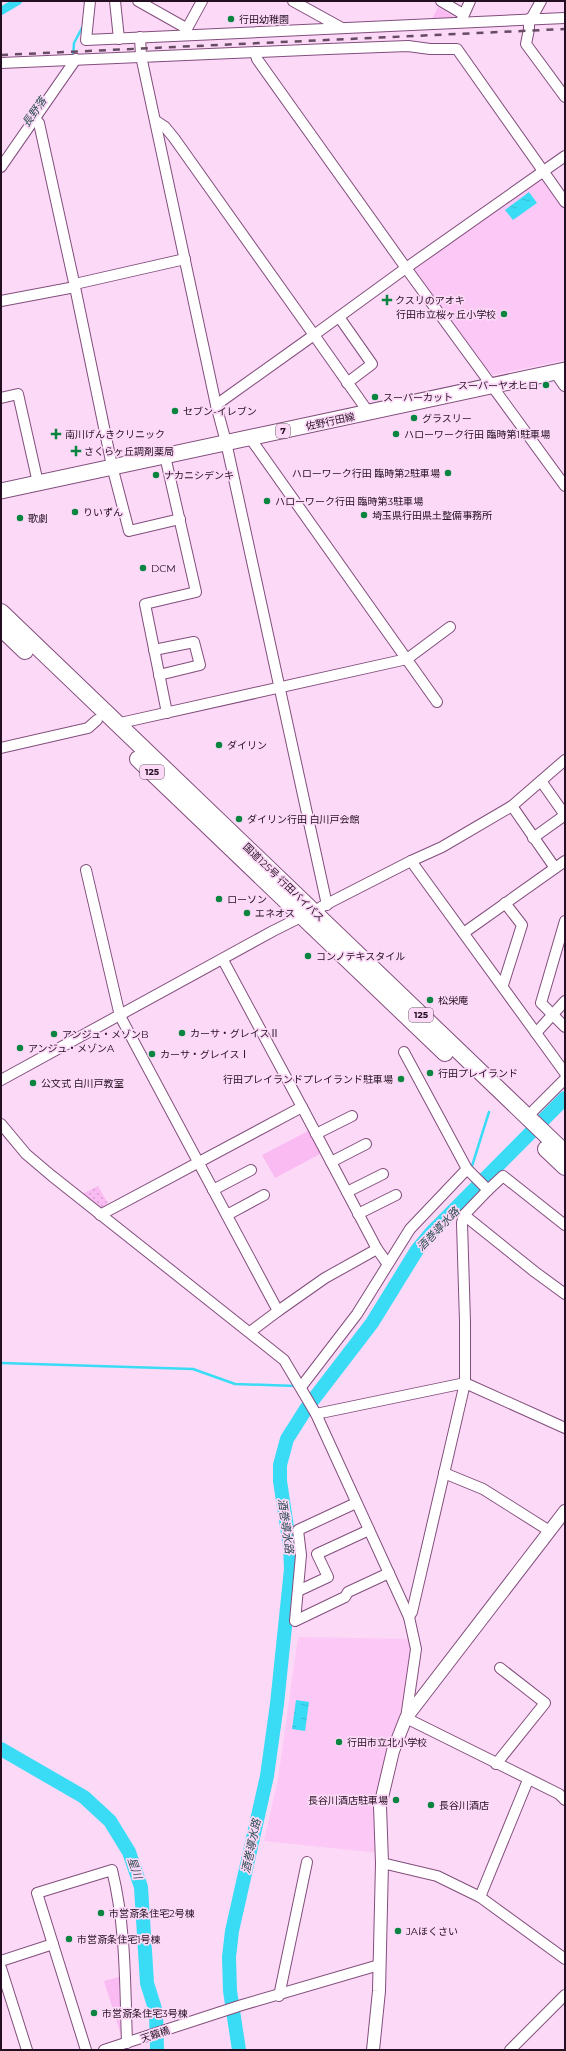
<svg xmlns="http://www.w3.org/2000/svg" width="566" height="2051" viewBox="0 0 566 2051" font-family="Montserrat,'Noto Sans JP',sans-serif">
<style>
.built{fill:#fcc8f5}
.green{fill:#f9bbf1}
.garden{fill:url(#garden-dots)}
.water{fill:url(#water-ripples)}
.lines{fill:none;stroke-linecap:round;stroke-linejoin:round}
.stream{stroke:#3adcf5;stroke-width:2.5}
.canal{stroke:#3adcf5;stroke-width:8}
.river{stroke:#3adcf5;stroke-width:14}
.minor-casing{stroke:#824e7c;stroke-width:12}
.tertiary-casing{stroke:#824e7c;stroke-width:14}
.primary-casing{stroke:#824e7c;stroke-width:17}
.trunk-casing{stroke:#824e7c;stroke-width:18}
.minor{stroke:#fff;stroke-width:10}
.tertiary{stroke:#fff;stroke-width:12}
.primary{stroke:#fff;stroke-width:15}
.trunk{stroke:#fff;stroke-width:16}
.rail{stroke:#654c62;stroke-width:2.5;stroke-dasharray:7 7;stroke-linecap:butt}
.poi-dot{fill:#09853f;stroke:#fdd9f8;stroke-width:1.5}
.labels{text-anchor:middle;stroke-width:3.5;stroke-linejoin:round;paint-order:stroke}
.shield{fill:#fdd9f8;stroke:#644c62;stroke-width:1}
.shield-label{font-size:9px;font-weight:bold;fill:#230f21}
.poi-label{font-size:10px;fill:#230f21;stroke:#fdd9f8;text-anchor:start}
.street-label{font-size:10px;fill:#230f21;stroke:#fdd9f8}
.water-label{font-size:11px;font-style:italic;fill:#2c4c52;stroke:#fdd9f8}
</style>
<defs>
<pattern id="garden-dots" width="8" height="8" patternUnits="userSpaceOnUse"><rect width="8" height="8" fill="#f9bbf1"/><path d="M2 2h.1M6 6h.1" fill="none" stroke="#d5a0ce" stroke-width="1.8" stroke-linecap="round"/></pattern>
<pattern id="water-ripples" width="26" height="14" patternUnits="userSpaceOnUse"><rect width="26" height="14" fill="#3adcf5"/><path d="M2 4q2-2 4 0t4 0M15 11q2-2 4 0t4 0" fill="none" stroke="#33bcd2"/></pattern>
</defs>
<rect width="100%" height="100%" fill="#fdd9f8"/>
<g class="built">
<path d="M542,178l23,32v150l-77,16 -77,-107z"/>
<path d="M298,1637l114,2 -11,78 -13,51 -9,85 -115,-12 14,-62z"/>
</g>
<g class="green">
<path d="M438,7l18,11 -2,4 -24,1z"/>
<path d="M310,1130l12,23 -47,25 -13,-23z"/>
<path d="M119,1977l2,58 -17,-54z"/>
</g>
<path class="garden" d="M98,1186l12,21 -10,5 -18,-18z"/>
<g class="water">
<path d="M529,192l8,11 -24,17 -8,-10z"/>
<path d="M296,1700l13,2 -4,29 -13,-2z"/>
</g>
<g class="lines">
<g class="stream">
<path d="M73,57l1,-14 9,-17"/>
<path d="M472,1166l17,-54"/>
<path d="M1,1363l192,6 42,15 61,2"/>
</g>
<path class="canal" d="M1,11l17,-10"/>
<g class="river">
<path d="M1,1749l83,48 26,24 19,31 12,35 6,96 9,29 1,38"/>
<path d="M239,2050l-9,-59 -1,-34 3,-26 35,-155 10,-72 14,-135 -1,-22 -10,-66v-16l7,-26 19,-30 66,-86 45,-73 14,-17 134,-135"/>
</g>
<g class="minor-casing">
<g id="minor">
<path d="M90,1l-4,39 479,-22"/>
<path d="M115,1l4,38"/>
<path d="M138,1l48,27"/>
<path d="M293,1l47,26"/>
<path d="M441,1l22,13"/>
<path d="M462,19l8,-18"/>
<path d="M529,19v10l-3,15 39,53"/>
<path d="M531,19l10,-18"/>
<path d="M184,34l18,-33"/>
<path d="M140,37l1,19 75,349 10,37 101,463"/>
<path d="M255,52l2,7 149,209 159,218"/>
<path d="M1,63l327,-14 80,-3 22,3h27l108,153"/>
<path d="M35,119l4,4 36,164 37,179 17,65 51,-12"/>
<path d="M156,121l9,6 9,11 140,197 -98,70"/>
<path d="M1,167l75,-108"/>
<path d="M75,284l110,-25"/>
<path d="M1,301l74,-14"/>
<path d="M339,317l33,47 -25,19"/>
<path d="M1,398l17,-4 20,89"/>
<path d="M369,413l-55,-78 92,-67 159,-112"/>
<path d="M250,438l187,264"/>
<path d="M165,456l31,136 -51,12 22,109"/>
<path d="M154,650l40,-8 6,23 -41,10"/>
<path d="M116,724l291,-65 43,-32"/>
<path d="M1,748l87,-20 9,-8"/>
<path d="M512,806l43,62"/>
<path d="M533,838l32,-23 -24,-34"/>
<path d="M411,861l154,212"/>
<path d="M86,870l34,146 158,295 -28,21"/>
<path d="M321,907l90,-46 31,-14 70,-41 53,-46"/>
<path d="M565,921l-24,82 24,24"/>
<path d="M465,932l100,-71"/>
<path d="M503,985l19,-60 -17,-22"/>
<path d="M536,1033l29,-32"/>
<path d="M1,1080l272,-149 34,-17"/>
<path d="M302,1107l75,142 10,14"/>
<path d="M527,1117l38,-38"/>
<path d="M1,1124l25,30 26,22 232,184 32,54 93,203 7,32 -10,69 153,76 6,6"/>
<path d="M316,1134l36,-18"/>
<path d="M331,1162l35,-18"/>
<path d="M467,1169l21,21 -24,25 71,57 30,22"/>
<path d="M213,1190l38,-20"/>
<path d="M488,1190l15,-14 62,49"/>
<path d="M347,1192l36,-18"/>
<path d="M358,1214l38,-19"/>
<path d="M100,1215l202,-108 -79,-147"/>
<path d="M227,1215l37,-20"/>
<path d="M278,1311l47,-33 52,-29"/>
<path d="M301,1387l56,-73 53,-85 57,-60 -63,-117"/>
<path d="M316,1414l149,-31 100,45"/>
<path d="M444,1473l39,16 65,41"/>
<path d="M356,1503l-58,27 3,25 -6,66 50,-24 3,-5 41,-19"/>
<path d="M298,1591l30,-14 -11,-23 52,-24"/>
<path d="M409,1617l3,-5 53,-229v-61l-3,-99 2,-8"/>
<path d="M496,1764l49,-61 -45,-35"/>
<path d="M382,1863l55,13 43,21 85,62"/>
<path d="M480,1897l48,-117"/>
<path d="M1,1961l52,-17"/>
<path d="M1,1968l26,82"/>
<path d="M279,1996l28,-134"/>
<path d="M86,2050l-49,-157 75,-23c14,56 13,115 15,173"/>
<path d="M104,2050l138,-45 137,-40"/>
<path d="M510,2050l55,-55"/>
</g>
</g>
<g class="tertiary-casing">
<g id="tertiary">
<path d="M556,372l9,13"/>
<path d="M373,2050l6,-59 3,-128 -2,-57 13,-55 13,-33 159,-207"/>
</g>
</g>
<g class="primary-casing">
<path id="primary" d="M1,491l564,-121"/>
</g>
<g class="trunk-casing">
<g id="trunk">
<path d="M1,612l564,541"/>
<path d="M1,628l24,23"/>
<path d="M138,759l307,294"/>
<path d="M546,1149l19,18"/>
</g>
</g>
<use href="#minor" class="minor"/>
<use href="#tertiary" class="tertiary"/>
<use href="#primary" class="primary"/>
<use href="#trunk" class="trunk"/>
<path class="rail" d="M1,55l564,-26"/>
</g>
<g class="poi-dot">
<circle cx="231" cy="19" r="4"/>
<path d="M385 294h4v4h4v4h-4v4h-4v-4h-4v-4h4z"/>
<circle cx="504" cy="314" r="4"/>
<circle cx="546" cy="385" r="4"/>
<circle cx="375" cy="397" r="4"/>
<circle cx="175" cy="411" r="4"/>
<circle cx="414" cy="418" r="4"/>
<path d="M54 428h4v4h4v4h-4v4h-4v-4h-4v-4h4z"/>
<circle cx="396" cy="434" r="4"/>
<path d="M74 445h4v4h4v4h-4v4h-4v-4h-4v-4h4z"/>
<circle cx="448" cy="473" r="4"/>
<circle cx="156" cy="475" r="4"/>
<circle cx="267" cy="501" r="4"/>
<circle cx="75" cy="512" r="4"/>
<circle cx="364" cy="515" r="4"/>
<circle cx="20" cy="518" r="4"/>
<circle cx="143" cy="568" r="4"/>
<circle cx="219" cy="745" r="4"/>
<circle cx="239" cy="819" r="4"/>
<circle cx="219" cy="899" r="4"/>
<circle cx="247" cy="913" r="4"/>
<circle cx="308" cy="956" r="4"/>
<circle cx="430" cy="1000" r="4"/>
<circle cx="182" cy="1033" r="4"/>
<circle cx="54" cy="1034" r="4"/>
<circle cx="20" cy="1048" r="4"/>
<circle cx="152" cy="1054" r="4"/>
<circle cx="430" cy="1073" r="4"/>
<circle cx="401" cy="1079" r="4"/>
<circle cx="33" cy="1083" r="4"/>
<circle cx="339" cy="1742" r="4"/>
<circle cx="396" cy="1800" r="4"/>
<circle cx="431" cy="1805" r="4"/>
<circle cx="101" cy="1913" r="4"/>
<circle cx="398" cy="1931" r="4"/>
<circle cx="69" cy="1939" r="4"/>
<circle cx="94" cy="2013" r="4"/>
</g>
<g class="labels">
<g class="shield">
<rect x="276" y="424" width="14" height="14" rx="3"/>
<rect x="140" y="765" width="24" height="14" rx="3"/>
<rect x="409" y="1008" width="24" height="14" rx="3"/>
</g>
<g class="shield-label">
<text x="283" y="434">7</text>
<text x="152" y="775">125</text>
<text x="421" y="1018">125</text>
</g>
<g class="poi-label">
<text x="239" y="23">行田幼稚園</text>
<text x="395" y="304">クスリのアオキ</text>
<text x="496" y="318" text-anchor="end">行田市立桜ヶ丘小学校</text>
<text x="538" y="389" text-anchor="end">スーパーヤオヒロ</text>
<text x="383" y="401">スーパーカット</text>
<text x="183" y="415">セブン-イレブン</text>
<text x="422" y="422">グラスリー</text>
<text x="65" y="438">南川げんきクリニック</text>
<text x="404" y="438">ハローワーク行田 臨時第1駐車場</text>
<text x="84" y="455">さくらヶ丘調剤薬局</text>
<text x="440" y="477" text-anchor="end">ハローワーク行田 臨時第2駐車場</text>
<text x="164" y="479">ナカニシデンキ</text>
<text x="275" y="505">ハローワーク行田 臨時第3駐車場</text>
<text x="83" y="516">りいずん</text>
<text x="372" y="519">埼玉県行田県土整備事務所</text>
<text x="28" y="522">歌劇</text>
<text x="151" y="572">DCM</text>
<text x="227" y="749">ダイリン</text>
<text x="247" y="823">ダイリン行田 白川戸会館</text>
<text x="227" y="903">ローソン</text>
<text x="255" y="917">エネオス</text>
<text x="316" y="960">コンノテキスタイル</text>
<text x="438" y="1004">松栄庵</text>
<text x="190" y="1037">カーサ・グレイスⅡ</text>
<text x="62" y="1038">アンジュ・メゾンB</text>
<text x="28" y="1052">アンジュ・メゾンA</text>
<text x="160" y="1058">カーサ・グレイスⅠ</text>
<text x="438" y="1077">行田プレイランド</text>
<text x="393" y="1083" text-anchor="end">行田プレイランドプレイランド駐車場</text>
<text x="41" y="1087">公文式 白川戸教室</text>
<text x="347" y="1746">行田市立北小学校</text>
<text x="388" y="1804" text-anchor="end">長谷川酒店駐車場</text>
<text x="439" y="1809">長谷川酒店</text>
<text x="109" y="1917">市営斎条住宅2号棟</text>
<text x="406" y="1935">JAほくさい</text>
<text x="77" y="1943">市営斎条住宅1号棟</text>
<text x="102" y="2017">市営斎条住宅3号棟</text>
</g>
<g class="street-label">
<text transform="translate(330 421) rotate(-12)" y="4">佐野行田線</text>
<text transform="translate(284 882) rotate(44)" y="4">国道125号 行田バイパス</text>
<text transform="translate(155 2034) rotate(-18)" y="4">天籟橋</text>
</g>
<g class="water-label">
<text transform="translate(34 112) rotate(-55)" y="4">長野落</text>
<text transform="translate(438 1229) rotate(-46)" y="4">酒巻導水路</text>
<text transform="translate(286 1526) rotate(82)" y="4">酒巻導水路</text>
<text transform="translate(251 1846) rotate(-78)" y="4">酒巻導水路</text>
<text transform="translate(135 1868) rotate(71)" y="4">星川</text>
</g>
</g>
<rect width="566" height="2051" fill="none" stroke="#230f21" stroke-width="4"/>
</svg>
